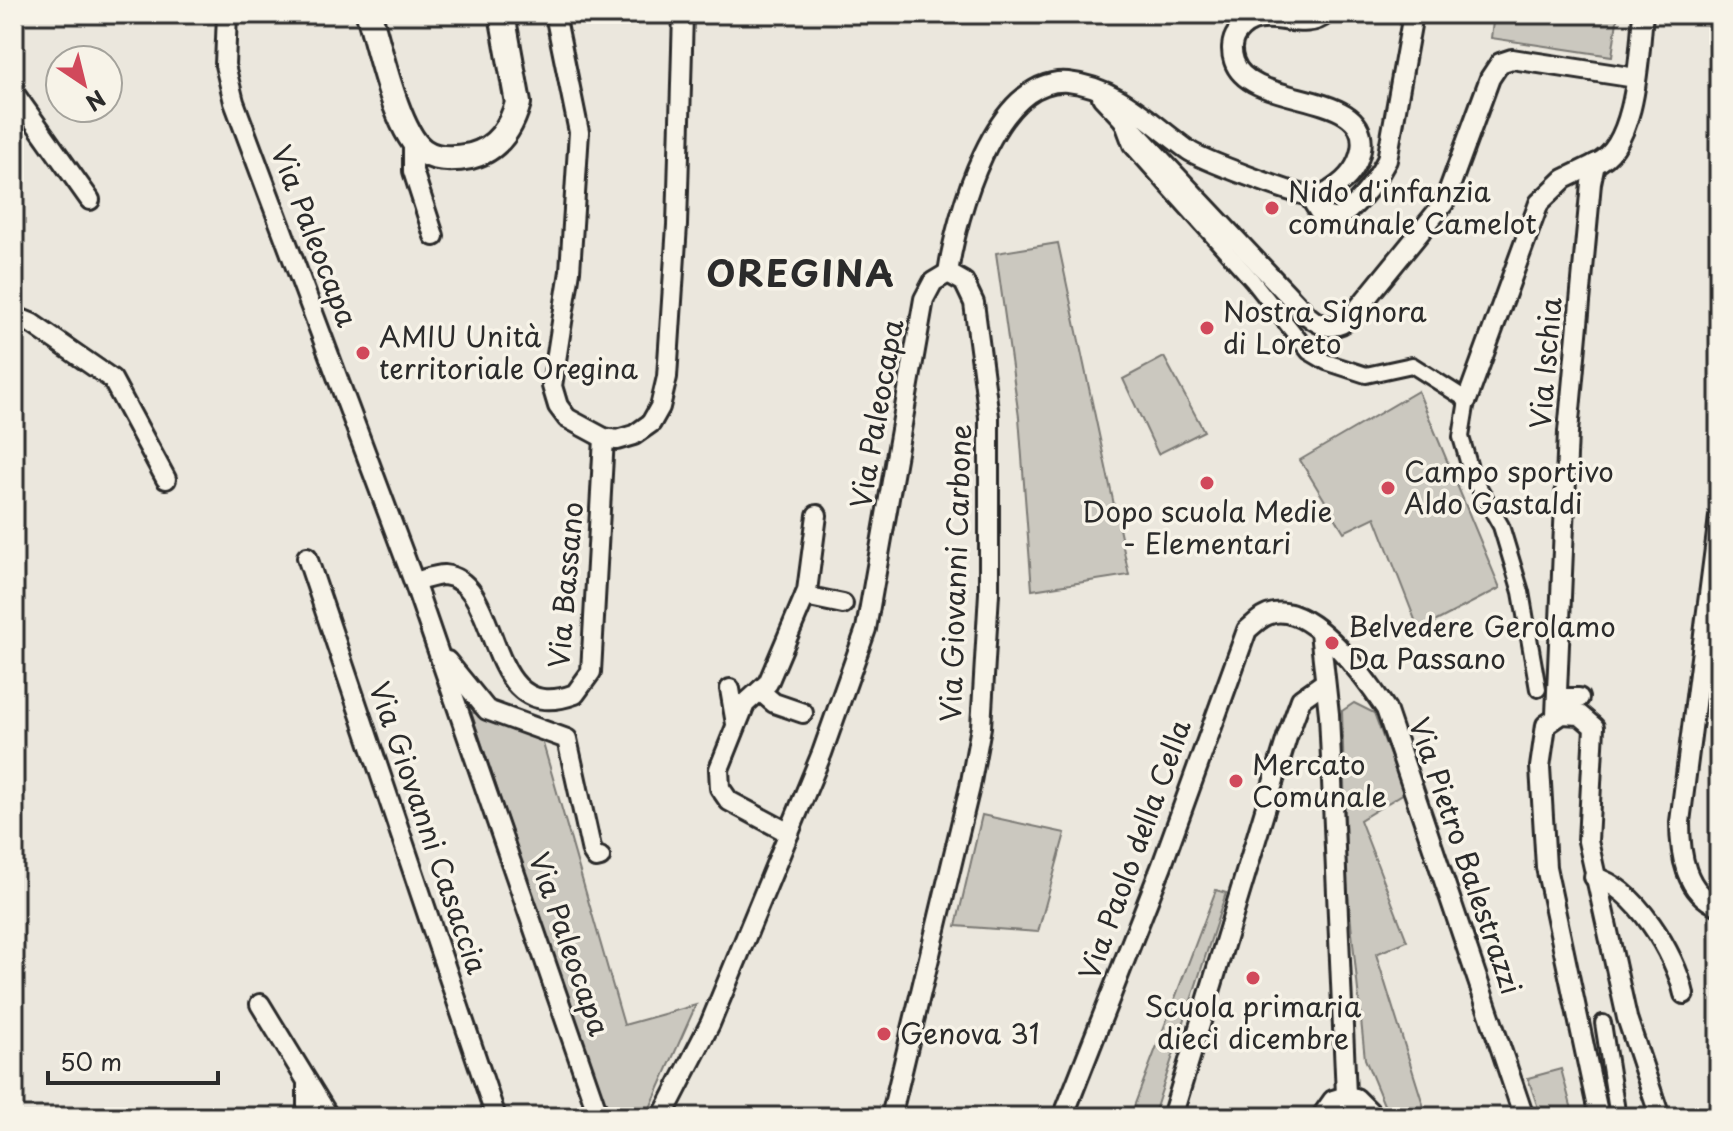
<svg xmlns="http://www.w3.org/2000/svg" width="1733" height="1131" viewBox="0 0 1733 1131" font-family="'Playpen Sans',sans-serif">
<style>
.green{fill:#cbc8bf;stroke:#7b7a75;stroke-width:2}
.lines{fill:none;stroke-linecap:round;stroke-linejoin:round}
.pedestrian-casing{stroke:#2b2b2b;stroke-width:20}
.minor-casing{stroke:#2b2b2b;stroke-width:24}
.tertiary-casing{stroke:#2b2b2b;stroke-width:30}
.pedestrian{stroke:#f7f3e8;stroke-width:14}
.minor{stroke:#f7f3e8;stroke-width:18}
.tertiary{stroke:#f7f3e8;stroke-width:24}
.poi-dot{fill:#d1495b;stroke:#f7f3e8;stroke-width:3}
.labels{text-anchor:middle;stroke-width:7;stroke-linejoin:round;paint-order:stroke}
.poi-label{font-size:28px;fill:#2b2b2b;stroke:#f7f3e8;text-anchor:start}
.street-label{font-size:28px;fill:#2b2b2b;stroke:#f7f3e8}
.district-label{font-size:36px;font-weight:bold;letter-spacing:2px;fill:#2b2b2b;stroke:#f7f3e8}
</style>
<rect width="100%" height="100%" fill="#ebe7dd"/>
<filter id="ink" filterUnits="userSpaceOnUse"><feTurbulence type="fractalNoise" baseFrequency=".0125" numOctaves="2"/><feDisplacementMap in="SourceGraphic" scale="16" xChannelSelector="R" yChannelSelector="G"/><feConvolveMatrix kernelMatrix="1 2 1 2 8 2 1 2 1" color-interpolation-filters="sRGB"/></filter>
<g filter="url(#ink)">
<g class="green">
<path d="M1494,14h124l-6,42 -121,-18z"/>
<path d="M1058,243l71,332 -97,15 -13,-173 -23,-164z"/>
<path d="M1164,357l40,74 -46,23 -35,-75z"/>
<path d="M1418,391l82,197 -81,42 -44,-113 -31,15 -44,-72z"/>
<path d="M1354,703l20,10 30,80 -44,27 47,121 -31,13 51,163h-38l-24,-58 -18,-175 -5,-173z"/>
<path d="M471,712l69,21 84,292 72,-20 -50,112h-37l-2,-3z"/>
<path d="M982,815l83,18 -27,99 -82,-6z"/>
<path d="M1216,890l10,3 -73,224h-23z"/>
<path d="M1561,1069l13,48h-33l-13,-39z"/>
</g>
<g class="lines">
<g class="pedestrian-casing">
<g id="pedestrian">
<path d="M1122,121l9,24 121,135 57,72 17,10 40,13 46,-10 55,35 -6,37 11,38 29,51 20,66 17,97"/>
<path d="M1603,1023l15,94"/>
</g>
</g>
<g class="minor-casing">
<g id="minor">
<path d="M227,14l-2,51 9,37 180,480 185,535"/>
<path d="M555,14l24,118 -9,139 -18,115 6,20 9,12 37,20 13,2 17,-5 17,-12 9,-16 7,-30 10,-152 6,-211"/>
<path d="M14,93l76,107"/>
<path d="M1102,97l206,219c14,12 29,15 43,1l93,-114 46,-125 10,-15 12,-4 124,19"/>
<path d="M413,140v31l21,65"/>
<path d="M1309,196l12,19 15,4c23,-13 39,-37 51,-59l26,-146"/>
<path d="M948,273c8,-55 46,-197 120,-191 50,5 82,41 120,68 12,9 110,46 124,46 8,1 16,-3 22,-8 14,-9 24,-22 27,-38 11,-63 -111,-40 -127,-89 -3,-9 -3,-20 3,-28 24,-32 65,3 89,-19"/>
<path d="M14,316l17,7 81,56 54,100"/>
<path d="M1467,400l72,-197 25,-24 31,-15"/>
<path d="M1719,517l-39,305c0,32 5,71 39,84"/>
<path d="M307,557l189,560"/>
<path d="M414,582c9,-2 21,-7 30,-7 61,6 37,154 131,119l16,-22 13,-234"/>
<path d="M805,596l38,8"/>
<path d="M1320,632l9,82 18,403"/>
<path d="M447,661l40,49 80,29 25,113 4,6 4,-1"/>
<path d="M730,689l6,35"/>
<path d="M760,691l14,12 29,10"/>
<path d="M1557,698h22"/>
<path d="M1556,715l12,-283 23,-249 4,-19c42,-16 44,-110 48,-150"/>
<path d="M789,833l-60,-32 -9,-13 -1,-19 26,-65 23,-21 39,-92 10,-76"/>
<path d="M1594,877c42,11 81,77 90,117"/>
<path d="M260,1004l69,113"/>
<path d="M1346,1096l10,2 19,19"/>
<path d="M307,1117v-35"/>
<path d="M662,1117l48,-93 112,-271 44,-124 58,-330 9,-17 15,-9"/>
<path d="M891,1117l79,-330 11,-60 8,-134v-176l-15,-114 -10,-21 -16,-9"/>
<path d="M1063,1117l99,-252 85,-235c9,-7 15,-15 27,-17 40,-7 92,66 112,96l138,408"/>
<path d="M1172,1117l115,-380 14,-38 24,-17"/>
<path d="M1321,1117l12,-17 13,-4"/>
<path d="M1599,1117l-53,-250 -6,-100 6,-42 16,-11 18,1 14,12 -6,114 39,177 33,99"/>
</g>
</g>
<g class="tertiary-casing">
<path id="tertiary" d="M369,14c10,32 28,119 54,137 14,10 33,8 48,5 27,-7 40,-28 47,-53l-16,-89"/>
</g>
<use href="#pedestrian" class="pedestrian"/>
<use href="#minor" class="minor"/>
<use href="#tertiary" class="tertiary"/>
</g>
</g>
<g class="poi-dot">
<circle cx="1272" cy="208" r="8"/>
<circle cx="1207" cy="328" r="8"/>
<circle cx="363" cy="353" r="8"/>
<circle cx="1207" cy="483" r="8"/>
<circle cx="1388" cy="488" r="8"/>
<circle cx="1332" cy="643" r="8"/>
<circle cx="1236" cy="781" r="8"/>
<circle cx="1253" cy="978" r="8"/>
<circle cx="884" cy="1034" r="8"/>
</g>
<g class="labels">
<g class="poi-label">
<text x="1288" y="202">Nido d'infanzia<tspan x="1288" dy="32">comunale Camelot</tspan></text>
<text x="1223" y="322">Nostra Signora<tspan x="1223" dy="32">di Loreto</tspan></text>
<text x="379" y="347">AMIU Unità<tspan x="379" dy="32">territoriale Oregina</tspan></text>
<text x="1404" y="482">Campo sportivo<tspan x="1404" dy="32">Aldo Gastaldi</tspan></text>
<text x="1207" y="522" text-anchor="middle">Dopo scuola Medie<tspan x="1207" dy="32">- Elementari</tspan></text>
<text x="1348" y="637">Belvedere Gerolamo<tspan x="1348" dy="32">Da Passano</tspan></text>
<text x="1252" y="775">Mercato<tspan x="1252" dy="32">Comunale</tspan></text>
<text x="1253" y="1017" text-anchor="middle">Scuola primaria<tspan x="1253" dy="32">dieci dicembre</tspan></text>
<text x="900" y="1044">Genova 31</text>
</g>
<g class="street-label">
<text transform="translate(314 236) rotate(69)" y="10">Via Paleocapa</text>
<text transform="translate(1546 363) rotate(-85)" y="10">Via Ischia</text>
<text transform="translate(877 414) rotate(-80)" y="10">Via Paleocapa</text>
<text transform="translate(956 573) rotate(-88)" y="10">Via Giovanni Carbone</text>
<text transform="translate(566 585) rotate(-85)" y="10">Via Bassano</text>
<text transform="translate(428 828) rotate(71)" y="10">Via Giovanni Casaccia</text>
<text transform="translate(1135 850) rotate(-70)" y="10">Via Paolo della Cella</text>
<text transform="translate(1465 856) rotate(71)" y="10">Via Pietro Balestrazzi</text>
<text transform="translate(569 944) rotate(71)" y="10">Via Paleocapa</text>
</g>
<g class="district-label">
<text x="801" y="287">OREGINA</text>
</g>
</g>
<rect width="1733" height="1131" fill="none" stroke="#f7f3e8" stroke-width="48"/>
<rect x="24" y="24" width="1685" height="1083" fill="none" stroke="#2b2b2b" stroke-width="3" filter="url(#ink)"/>
<g transform="translate(84 84) rotate(145)"><circle r="38" fill="#f7f3e8" stroke="#a5a39c" stroke-width="2"/>
<path d="M0-6L14 30L0 20L-14 30Z" fill="#d1495b"/>
<text y="-12" font-size="22" font-weight="bold" text-anchor="middle" fill="#2b2b2b">N</text>
</g>
<path d="M48 1071v12h170v-12" fill="none" stroke="#2b2b2b" stroke-width="4"/>
<text x="60" y="1071" font-size="24" fill="#2b2b2b" stroke="#f7f3e8" stroke-width="6" paint-order="stroke">50 m</text>
</svg>
